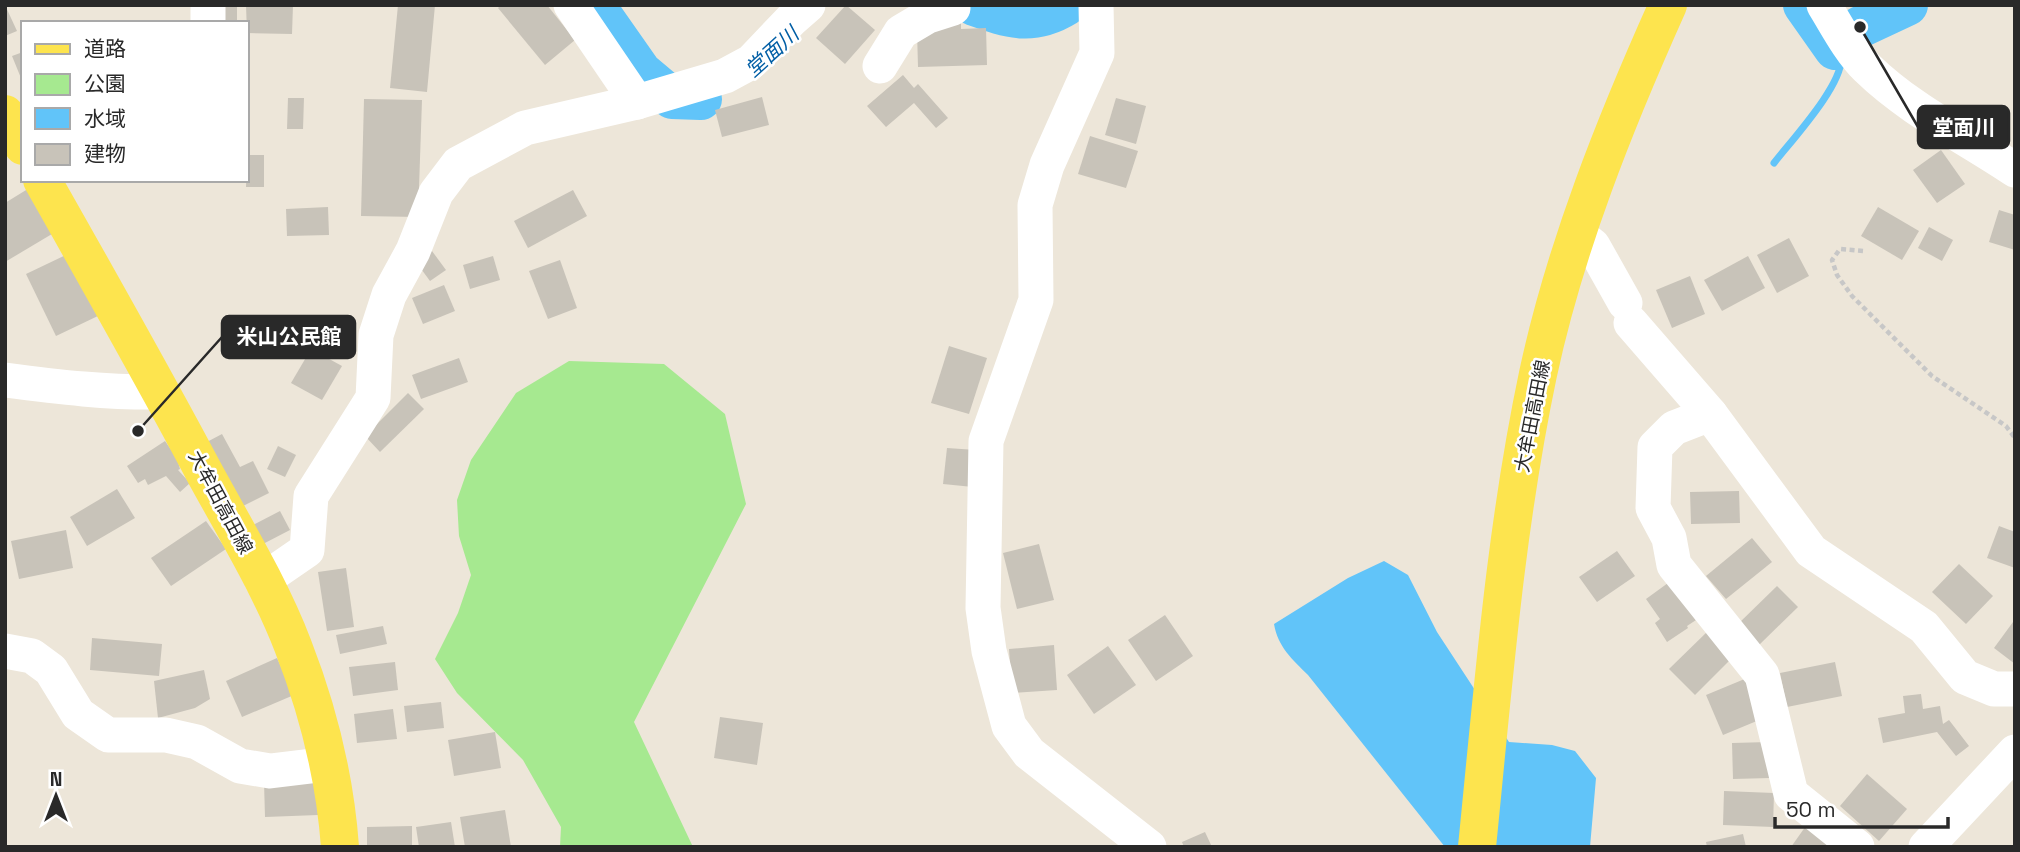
<svg xmlns="http://www.w3.org/2000/svg" width="2020" height="852" viewBox="0 0 2020 852" font-family="'Space Grotesk','Noto Sans JP',sans-serif">
<style>
.green{fill:#a6e990}
.water{fill:#61c4f9}
.lines{fill:none;stroke-linecap:round;stroke-linejoin:round}
.stream{stroke:#61c4f9;stroke-width:7}
.river{stroke:#61c4f9;stroke-width:42}
.building{fill:#c8c3b9}
.path{stroke:#c7c7c7;stroke-width:4.5;stroke-dasharray:5 3.5;stroke-linecap:butt}
.minor{stroke:#fff;stroke-width:35}
.major{stroke:#fde44e;stroke-width:38}
.labels{text-anchor:middle;stroke-width:5;stroke-linejoin:round;paint-order:stroke}
.street-label{font-size:19px;fill:#292929;stroke:#fff}
.water-label{font-size:21px;font-style:italic;fill:#015ea5;stroke:#fff}
.leader{fill:none;stroke:#292929;stroke-width:2.5}
.callout-dot{fill:#292929;stroke:#fff;stroke-width:2.5}
.callout{fill:#292929;stroke:#292929;stroke-width:2.5}
.callout-label{font-size:21px;text-anchor:middle;font-weight:bold;fill:#fff}
</style>
<rect width="100%" height="100%" fill="#ede6d9"/>
<path class="green" d="M569,361l95,3 61,50 21,90 -112,218 59,125h-133l1,-20 -38,-67 -66,-67 -22,-34 23,-46 13,-38 -12,-39 -2,-36 14,-40 45,-67z"/>
<path class="water" d="M1384,561l24,14 29,57 72,110 43,3 23,6 21,27 -6,69h-145l-137,-172c-16,-16 -30,-28 -34,-51l74,-46z"/>
<g class="lines">
<path class="stream" d="M1774,163c17,-22 70,-79 67,-106"/>
<g class="river">
<path d="M594,5l47,67 31,26 29,1"/>
<path d="M974,5c34,12 58,21 92,0"/>
<path d="M1804,5l31,44 25,-22 47,-22"/>
</g>
</g>
<g class="building">
<path d="M5,5l12,26 -12,5z"/>
<rect x="224" y="5" width="13" height="18"/>
<path d="M246,5h47l-1,29 -45,-1z"/>
<path d="M398,5h37l-8,87 -37,-4z"/>
<path d="M501,5h46l28,35 -30,25 -47,-57z"/>
<path d="M846,5l29,25 -30,34 -29,-26z"/>
<path d="M961,20v9l25,-1 1,37 -69,2 -1,-36z"/>
<path d="M23,52v31l-11,-27z"/>
<path d="M903,75l11,13 4,-4 30,34 -12,10 -22,-25 -28,24 -19,-21z"/>
<path d="M762,97l7,28 -47,12 -7,-27z"/>
<path d="M288,98h16l-1,31h-16z"/>
<path d="M1116,98l30,8 -10,38 -31,-9z"/>
<path d="M364,99l58,1 -4,117 -57,-1z"/>
<path d="M1090,136l48,15 -12,37 -48,-14z"/>
<path d="M1941,150l24,34 -28,19 -24,-33z"/>
<path d="M247,155h17v32h-18z"/>
<path d="M31,187l26,44 -52,31v-59z"/>
<path d="M573,190l14,26 -59,32 -14,-27z"/>
<path d="M328,207l1,28 -42,1 -1,-27z"/>
<path d="M1878,207l41,24 -17,29 -41,-24z"/>
<path d="M1999,210l16,5v35l-26,-8z"/>
<path d="M1929,227l24,13 -11,21 -24,-13z"/>
<path d="M1789,238l20,38 -32,17 -20,-38z"/>
<path d="M432,251l14,19 -16,11 -14,-19z"/>
<path d="M70,253l30,62 -44,21 -30,-62z"/>
<path d="M493,256l7,24 -30,9 -7,-24z"/>
<path d="M1748,256l17,32 -43,23 -18,-31z"/>
<path d="M560,260l17,48 -29,11 -19,-48z"/>
<path d="M1690,276l15,38 -33,14 -16,-38z"/>
<path d="M444,285l11,26 -32,13 -11,-26z"/>
<path d="M949,346l38,12 -18,56 -38,-11z"/>
<path d="M311,349l31,17 -20,34 -31,-17z"/>
<path d="M459,358l9,24 -47,17 -9,-24z"/>
<path d="M408,393l16,16 -44,43 -15,-16z"/>
<path d="M222,434l18,33 13,-6 16,32 -30,15 -34,-65z"/>
<path d="M165,441l12,17 3,11 -2,1 12,13 -10,9 -14,-16 -18,9 -3,-6 -7,4 -11,-17z"/>
<path d="M278,446l18,9 -11,22 -18,-8z"/>
<path d="M947,448l29,2 -3,37 -30,-3z"/>
<path d="M117,489l18,29 -48,28 -17,-29z"/>
<path d="M1739,491l1,32 -49,1 -1,-32z"/>
<path d="M280,511l10,19 -29,15 -10,-19z"/>
<path d="M206,521l20,28 -55,37 -20,-28z"/>
<path d="M1999,526l16,6v36l-28,-10z"/>
<path d="M66,530l7,38 -54,11 -8,-38z"/>
<path d="M1752,538l20,24 -46,37 -20,-23z"/>
<path d="M1039,544l15,56 -37,9 -14,-56z"/>
<path d="M1617,551l18,25 -38,26 -18,-25z"/>
<path d="M1959,564l34,32 -27,28 -34,-32z"/>
<path d="M346,568l8,59 -27,4 -9,-59z"/>
<path d="M1668,583l28,37 -9,6 1,2 -21,14 -12,-19 5,-4 -14,-20z"/>
<path d="M1777,586l21,21 -40,39 -21,-21z"/>
<path d="M1165,615l28,41 -37,25 -28,-41z"/>
<path d="M2013,622l2,1v41l-21,-16z"/>
<path d="M383,626l4,18 -47,10 -4,-19z"/>
<path d="M1709,630l26,25 -40,40 -26,-26z"/>
<path d="M92,638l70,6 -3,32 -69,-6z"/>
<path d="M1054,645l3,45 -45,3 -3,-44z"/>
<path d="M1108,646l28,39 -42,29 -27,-39z"/>
<path d="M277,658l17,37 -52,22 -16,-36z"/>
<path d="M395,662l3,28 -45,6 -4,-29z"/>
<path d="M1835,662l7,34 -55,11 -7,-34z"/>
<path d="M204,670l6,29 -15,9 -37,10 -4,-37z"/>
<path d="M1747,678l17,40 -41,17 -17,-40z"/>
<path d="M1921,694l2,15 17,-3 3,18 6,-4 20,26 -13,10 -19,-24 -54,11 -5,-25 27,-5 -2,-17z"/>
<path d="M441,702l3,26 -37,4 -3,-26z"/>
<path d="M393,709l4,30 -40,4 -3,-29z"/>
<path d="M720,717l43,6 -6,42 -43,-7z"/>
<path d="M495,732l6,36 -47,8 -6,-36z"/>
<path d="M1769,742l1,36 -37,1 -1,-36z"/>
<path d="M1867,774l40,35 -28,32 -39,-35z"/>
<path d="M317,780l1,35 -53,2 -1,-35z"/>
<path d="M1724,791l50,2 -1,34 -50,-2z"/>
<path d="M505,810l6,37h-46l-5,-30z"/>
<path d="M451,822l4,25h-36l-3,-20z"/>
<path d="M1808,823l32,24h-49z"/>
<path d="M412,826v21h-45v-20z"/>
<path d="M1205,832l7,15h-28l-2,-5z"/>
<path d="M1743,834l3,13h-39l-1,-5z"/>
</g>
<g class="lines">
<path class="path" d="M1863,251l-23,-2 -8,11 5,15 15,21 80,80 74,50 9,12"/>
<g class="minor">
<path d="M571,5l66,97"/>
<path d="M1096,5l1,48 -50,112 -12,40 1,95 -50,141 -3,167 6,43 20,75 20,27 120,94"/>
<path d="M1824,5c13,21 25,45 43,63 43,42 99,69 148,102"/>
<path d="M208,23v-18"/>
<path d="M880,66l21,-34 27,-16 25,-8 -1,-3"/>
<path d="M1576,233l17,13 32,57"/>
<path d="M1631,323l79,91 101,137 113,76 41,50 29,12h21"/>
<path d="M5,380c53,7 104,13 157,12"/>
<path d="M1710,414l-36,14 -19,19 -2,61 16,30 5,27 88,110 29,119 66,53"/>
<path d="M262,581l45,-31 4,-54 62,-98 3,-63 13,-40 24,-44 23,-58 22,-29 67,-36 112,-26 88,-26 26,-14 41,-43 16,-14"/>
<path d="M5,651l27,5 19,14 27,44 30,21h58l31,7 43,24 30,5 58,-7"/>
<path d="M1926,847l89,-95"/>
</g>
<g class="major">
<path d="M5,114l18,32"/>
<path d="M42,180c55,97 110,194 162,292 31,57 66,114 89,174 25,64 42,132 47,201"/>
<path d="M1477,847c16,-158 28,-317 61,-473 27,-126 77,-251 130,-369"/>
</g>
</g>
<g class="labels">
<g class="street-label">
<text transform="translate(1532 416) rotate(-79)" y="7">大牟田高田線</text>
<text transform="translate(221 502) rotate(62)" y="7">大牟田高田線</text>
</g>
<g class="water-label">
<text transform="translate(772 52) rotate(-42)" y="7">堂面川</text>
</g>
</g>
<path class="leader" d="M1860 27L1918 127M138 431L222 337"/>
<g class="callout-dot">
<circle cx="1860" cy="27" r="7"/>
<circle cx="138" cy="431" r="7"/>
</g>
<g class="callout">
<rect x="1918" y="106" width="91" height="42" rx="7"/>
<rect x="222" y="316" width="133" height="42" rx="7"/>
</g>
<g class="callout-label">
<text x="1964" y="135">堂面川</text>
<text x="289" y="344">米山公民館</text>
</g>
<rect width="2020" height="852" fill="none" stroke="#292929" stroke-width="14"/>
<rect x="21" y="21" width="228" height="161" fill="#ffffff" stroke="#a9a9a9" stroke-width="2"/>
<rect x="35" y="44" width="35" height="10" fill="#fde44e" stroke="#a9a9a9" stroke-width="2"/>
<text x="84" y="56" font-size="21" fill="#292929">道路</text>
<rect x="35" y="74" width="35" height="21" fill="#a6e990" stroke="#a9a9a9" stroke-width="2"/>
<text x="84" y="91" font-size="21" fill="#292929">公園</text>
<rect x="35" y="108" width="35" height="21" fill="#61c4f9" stroke="#a9a9a9" stroke-width="2"/>
<text x="84" y="126" font-size="21" fill="#292929">水域</text>
<rect x="35" y="144" width="35" height="21" fill="#c8c3b9" stroke="#a9a9a9" stroke-width="2"/>
<text x="84" y="161" font-size="21" fill="#292929">建物</text>
<g transform="translate(56 796)" stroke="#ffffff" stroke-width="5" paint-order="stroke">
<path d="M0-5L12 26L0 18L-12 26Z" fill="#292929"/>
<text y="-10" font-size="19" font-weight="bold" text-anchor="middle" fill="#292929">N</text>
</g>
<path d="M1775 817v10h173v-10" fill="none" stroke="#292929" stroke-width="3.5"/>
<text x="1786" y="817" font-size="21" fill="#292929" stroke="#ffffff" stroke-width="5" paint-order="stroke">50 m</text>
</svg>
